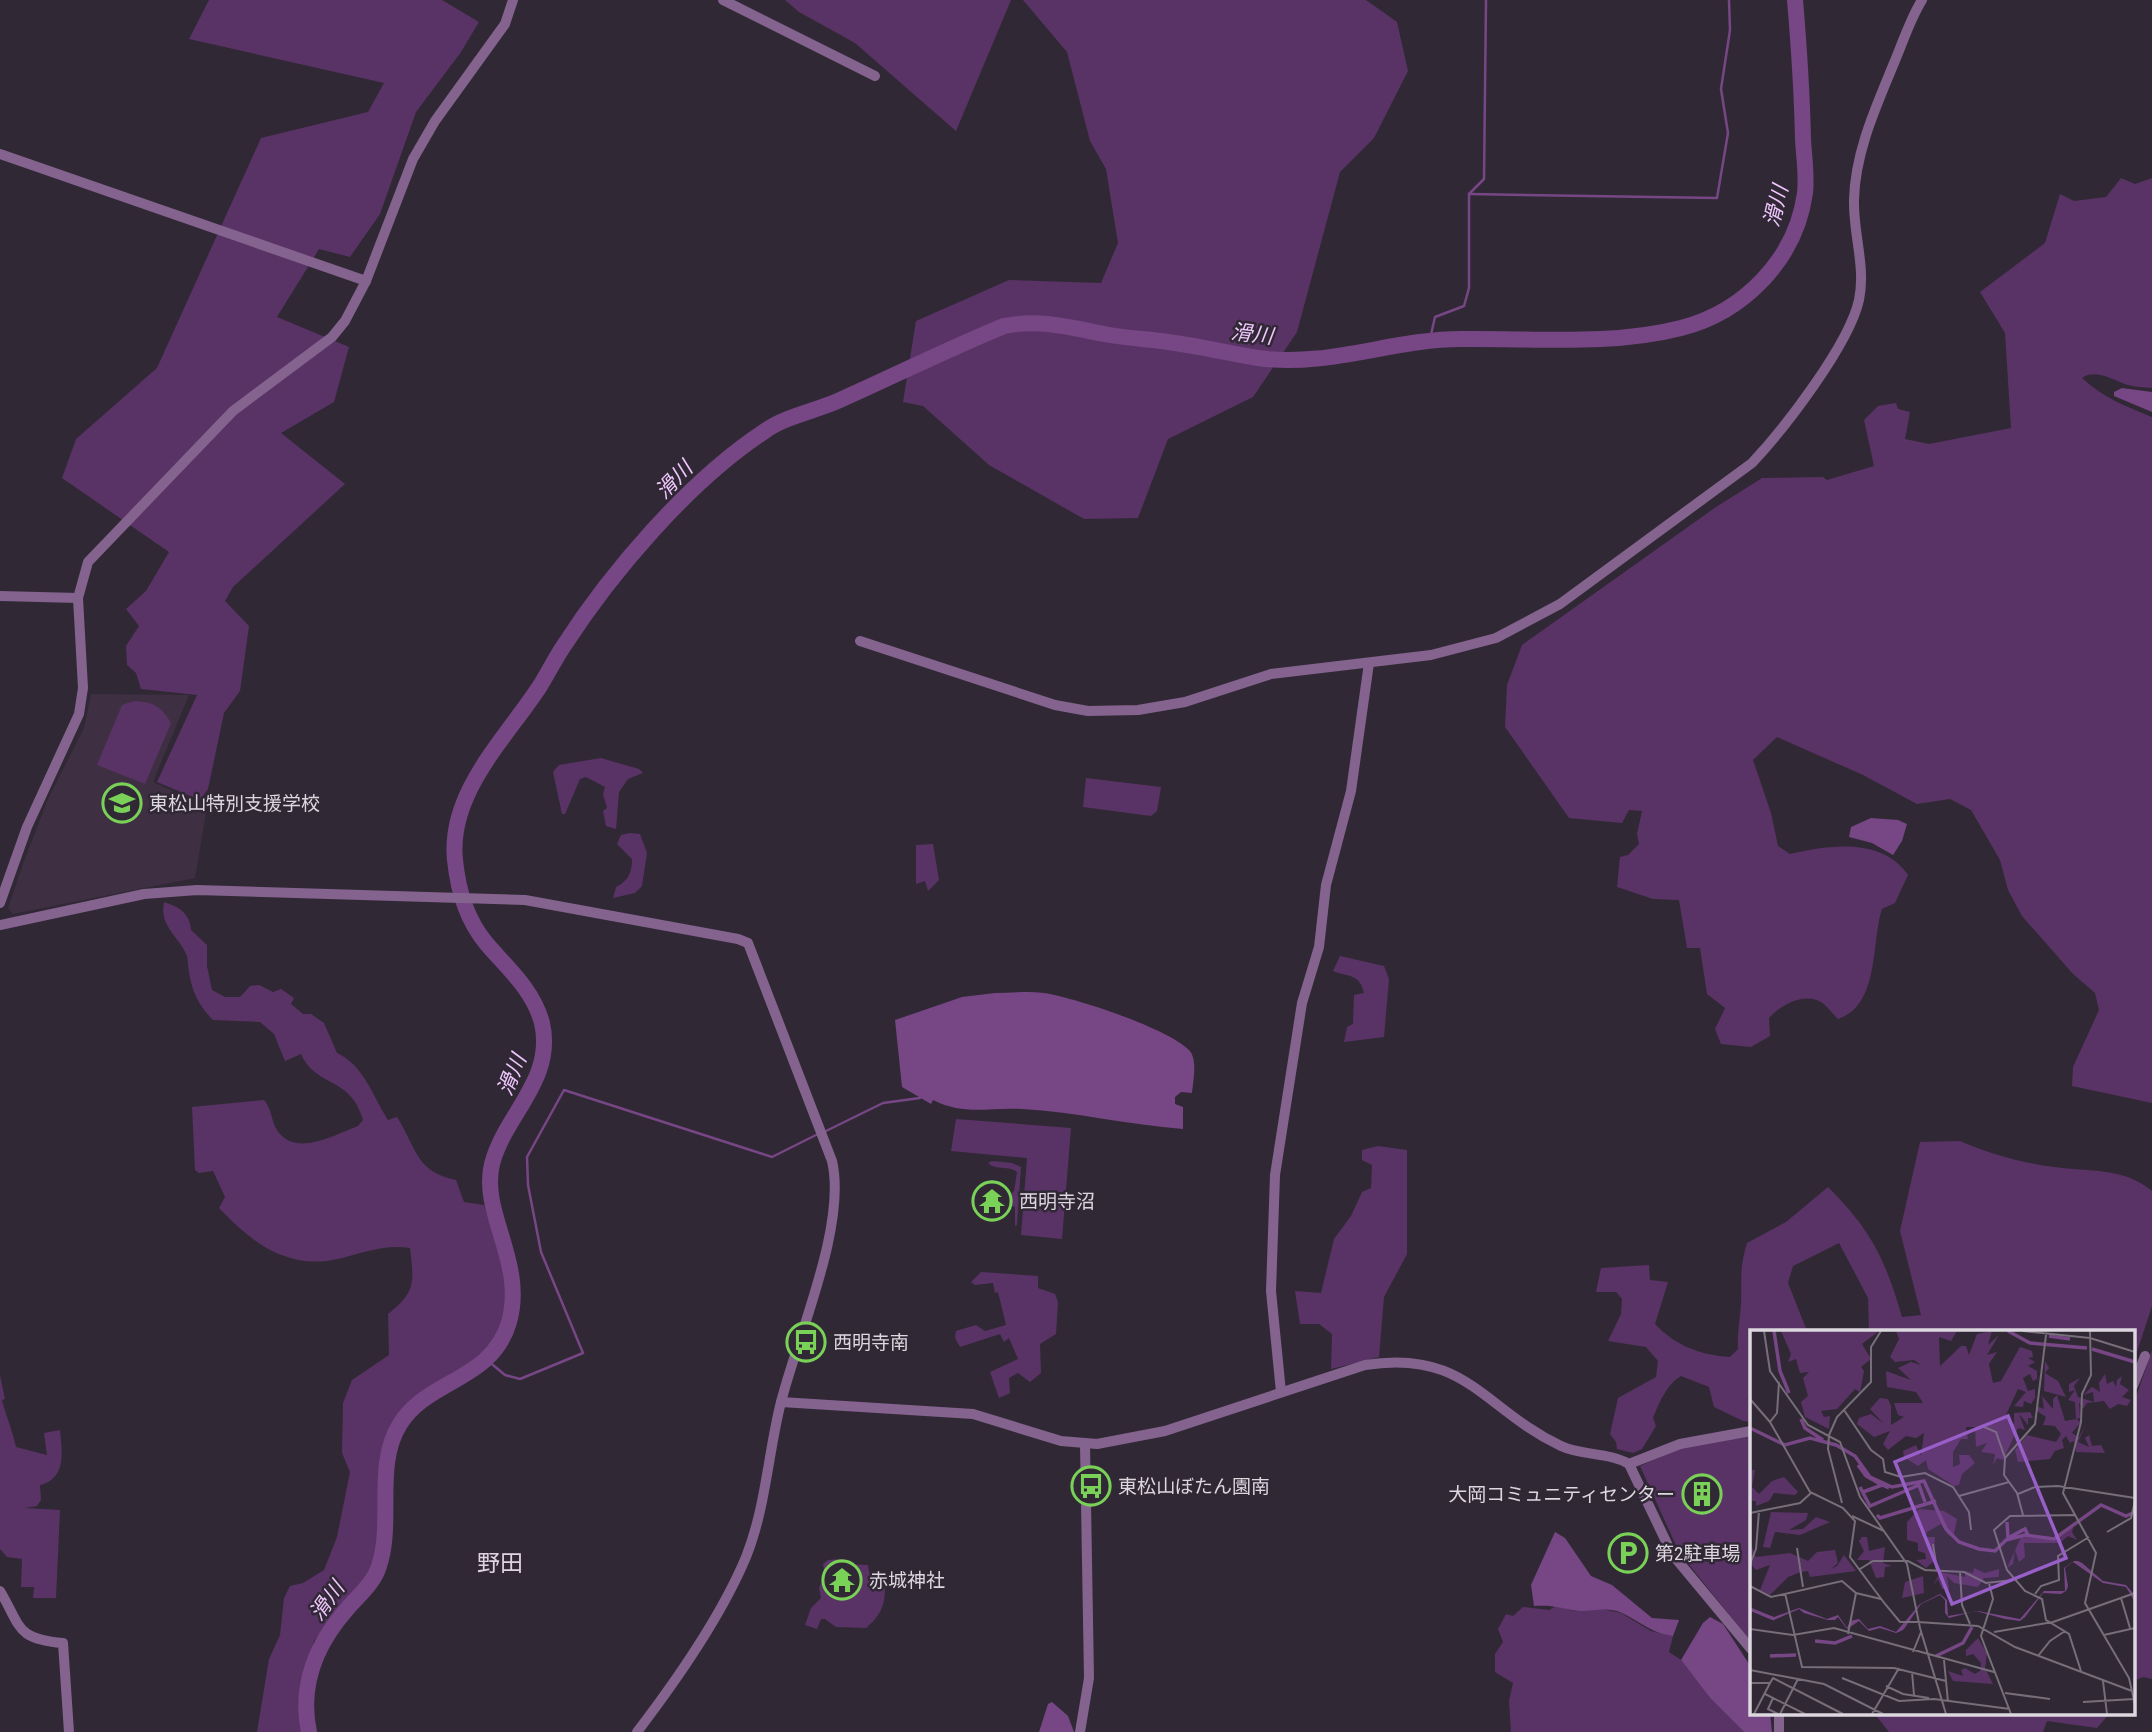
<svg xmlns="http://www.w3.org/2000/svg" width="2152" height="1732" viewBox="0 0 2152 1732" font-family="'Roboto Condensed','Noto Sans JP',sans-serif">
<style>
.built{fill:#3e3042}
.green{fill:#593365}
.water{fill:#764685}
.lines{fill:none;stroke-linecap:round;stroke-linejoin:round}
.stream{stroke:#764685;stroke-width:2.5}
.river{stroke:#764685;stroke-width:16}
.tertiary{stroke:#84638f;stroke-width:10}
.labels{text-anchor:middle;stroke-width:5;stroke-linejoin:round;paint-order:stroke}
.poi-label{font-size:19px;fill:#ddd7df;stroke:#312835;text-anchor:start}
.water-label{font-size:21px;font-style:italic;fill:#efc7fd;stroke:#312835}
.quarter-label{font-size:23px;fill:#e0d3e4;stroke:#312835}
.inset-river{fill:none;stroke:#764685;stroke-width:3.5}
.inset-road{fill:none;stroke:#766e79;stroke-width:2}
.view{fill:#985fc9;fill-opacity:0.15;stroke:#985fc9;stroke-width:3.5}
.inset-edge{fill:none;stroke:#ddd7df;stroke-width:3.5}
</style>
<rect width="100%" height="100%" fill="#312835"/>
<path class="built" d="M91,694l98,1 -36,87 54,25 -12,71 -182,36 -5,-6 15,-44 25,-65 36,-71z"/>
<g class="green">
<path d="M209,0h233l37,22 -18,30 -45,60 -36,102 -30,43 -31,-8 -42,68 72,30 -15,55 -53,31 64,51 -112,103 -8,14 24,25 -9,65 -16,22 -16,76 -8,11 -43,-18 40,-87 -56,-6 -5,-16 -9,-8 -1,-19 13,-20 -13,-17 20,-18 23,-39 -107,-74 14,-39 81,-71 104,-230 107,-26 16,-29 -195,-44z"/>
<path d="M785,0h226l-55,131 -101,-88 -56,-31z"/>
<path d="M1023,0h343l31,22 11,49 -34,67 -34,34 -43,160 -44,65 -85,42 -30,79 -54,1 -95,-54 -66,-59 -20,-4 13,-81 93,-41 92,3 17,-40 -12,-74 -16,-28 -23,-89z"/>
<path d="M2121,178l14,6 17,-6v210c-8,-1 -17,-1 -24,-3 -14,-4 -32,-17 -46,-7 22,20 43,28 70,39v686l-80,-17 1,-19 26,-57 -4,-17 -22,-19 -51,-58 -14,-26 -8,-30 -29,-50 -21,-11 -33,5 -54,-29 -86,-38 -24,23 18,53 7,33 12,8c39,-9 92,-17 118,21l-13,28 -13,6c-11,34 -2,96 -44,110 -5,-5 -11,-13 -17,-17 -18,-10 -40,3 -52,16l1,18 -19,11 -30,-3 -6,-15 10,-21 -18,-14 -7,-46h-13l-8,-48 -26,-1 -36,-12 3,-30 8,-2 11,-11 -2,-10 5,-23 -13,-1 -7,13 -53,-5 -64,-91 2,-42 15,-40 194,-138 46,-29 61,-1 4,3 47,-14 -10,-46 14,-14 18,-3 2,6 12,3 -5,27 24,5 82,-16 -6,-95 -25,-41 65,-49 15,-49 14,7 32,-4z"/>
<path d="M134,701c19,1 27,5 37,22l-26,61 -48,-19 25,-60z"/>
<path d="M601,758l38,11 4,4 -15,6 -9,13 -3,37 -10,-3 -3,-15 4,-3 -4,-14 2,-7 -19,-10 -6,2 -15,35h-3l-9,-42 6,-7z"/>
<path d="M1086,778l75,9 -4,24 -6,5 -68,-9z"/>
<path d="M630,833l10,1 7,19 -5,33 -7,7 -22,5 3,-11c12,-6 16,-14 16,-28l-15,-15 4,-9z"/>
<path d="M933,844l6,36 -11,11 -3,-10 -9,3v-39z"/>
<path d="M164,902c15,5 26,11 27,28l16,15v21l5,24 13,7h15l10,-11 9,-1 14,7 8,-3 13,9 -3,6 12,10h8l13,9 13,30c27,12 36,44 51,67l9,-3c20,32 19,55 59,63l8,22 20,3c3,10 9,19 13,29 21,52 9,115 -42,143 -30,17 -57,36 -72,69l-4,99 -7,28 -58,68 -13,52 1,39h-45l12,-73 11,-24 4,-37 6,-12 13,-3 21,-13 13,-33 13,-65 -8,-19 1,-50 9,-23 37,-25 -1,-41c28,-22 26,-32 22,-66 -23,-4 -46,4 -68,10 -53,14 -90,-15 -123,-50l6,-11 -12,-26 -14,2 -4,-3 -3,-63 72,-7c8,9 7,21 13,30 18,28 57,5 81,-4l5,-6c-12,-44 -47,-32 -62,-66l-16,7 -11,-27 -14,-12 -47,-2c-14,-14 -21,-28 -24,-48 -1,-5 -1,-11 -2,-16 -8,-20 -28,-29 -23,-54z"/>
<path d="M1340,956l44,10 5,13 -5,58 -40,5 3,-15 6,-3 1,-29 10,-2c-4,-19 -15,-16 -31,-22z"/>
<path d="M956,1119l115,9 -9,111 -41,-4 6,-77 -76,-7z"/>
<path d="M1960,1141c30,13 62,22 94,26 36,5 69,0 98,24v115l-19,58v-33h-264l-1,-33 -29,-55 -46,23 -5,17 19,48h-56v91l-8,-1 -29,-14 -5,-20 -28,-11c-14,8 -22,27 -28,42l3,8 -14,23 -9,4 -16,-4 -1,-7 -6,-8 8,-36 38,-21 2,-16 -12,-14 -38,-6 13,-27 1,-15 -6,-7h-20l5,-24 48,-3 1,15 18,2 -13,42c21,22 45,31 75,33l8,-8c-1,-16 2,-29 3,-45 1,-26 -2,-34 6,-61l39,-21 42,-35c44,44 57,72 74,130l19,-2 -21,-84 20,-89z"/>
<path d="M1378,1146l29,4v104l-23,43 -5,60 -48,12 1,-35 -13,-10h-19l-5,-33 26,2 13,-54 17,-23 11,-24 9,-4 1,-23 -10,-5v-10z"/>
<path d="M992,1161l20,2 9,4 -4,58 -2,1v-19l-6,-2 -2,-7 7,-7 3,-19c-8,-7 -21,-1 -29,-9z"/>
<path d="M981,1272l57,4v12l17,6 3,8 -2,32 -16,10 1,29 -11,9 -12,-9 -9,5 1,15 -11,5 -9,-26 28,-13 -9,-21 -5,4 -4,-8 -40,13 -5,-9 1,-7 20,-6 9,6 21,-6 -8,-33 -3,1 -2,-10 -18,2 -4,-3z"/>
<path d="M2152,1350v329l-9,-2 -10,4v-275z"/>
<path d="M0,1375l5,24 -3,1c4,16 10,29 14,47l31,8 -3,-22 16,-3c2,22 7,48 -20,55l1,15 -4,6 -12,2 35,2 -4,88h-23l1,-11h-13l1,-28 -15,-2 -7,-8z"/>
<path d="M1751,1436v206l-72,-90 -39,-86 45,-20z"/>
<path d="M840,1559l5,5 23,1 1,7 15,9c3,20 -2,34 -18,47l-30,-1 -11,-8h-4l-4,10 -12,-4 6,-17 10,-10 -2,-10 6,-14 -2,-10 5,-4z"/>
<path d="M1558,1605l16,6 23,-3 24,5 30,18 22,5 -4,16 12,8 29,38 34,34h-233l-2,-31 4,-18 -18,-11v-18l8,-12 -5,-13 8,-15 7,2 10,-9 26,3z"/>
<path d="M1874,1713h236l-13,15 -50,-7 -4,11h-154z"/>
</g>
<g class="water">
<path d="M2122,388l30,4v20l-38,-16v-4z"/>
<path d="M1871,818l27,2 9,4 -5,17 -9,14 -21,-12 -23,-6 2,-10z"/>
<path d="M995,993c16,0 33,-2 49,0 32,5 123,35 145,57 9,9 4,32 3,43l-11,-1 -6,5v7l8,3v22c-54,-4 -107,-17 -161,-20 -34,-2 -57,7 -89,-9l-2,4 -29,-17 -7,-67 67,-23z"/>
<path d="M1555,1532l10,6 26,38 21,9 40,33 27,2 -6,16c-22,-3 -32,-14 -51,-23 -18,-8 -34,1 -50,-3 -16,-3 -21,-5 -38,-4l-3,-21z"/>
<path d="M1710,1617l13,7 28,43v46h19l2,19h-28l-34,-34 -29,-38 22,-37z"/>
<path d="M1052,1702l16,14 6,16h-35l9,-28z"/>
</g>
<g class="lines">
<g class="stream">
<path d="M1469,194l248,4 11,-65 -7,-44 9,-59 -1,-30"/>
<path d="M1430,339l5,-22 29,-11 5,-18v-94l15,-15 2,-179"/>
<path d="M824,1132l59,-29 37,-5"/>
<path d="M487,1360l18,15 15,4 63,-26 -42,-101 -13,-67 -1,-28 37,-67 208,67 46,-23"/>
</g>
<path class="river" d="M309,1732c-10,-47 8,-89 38,-123 12,-14 27,-26 32,-43 15,-45 -5,-101 21,-142 28,-45 92,-43 109,-102 17,-59 -29,-109 -17,-158 13,-50 63,-84 50,-141 -9,-34 -35,-55 -56,-80 -20,-24 -28,-53 -31,-83 -7,-67 51,-122 85,-174 8,-13 15,-27 23,-39 49,-76 126,-166 202,-216 21,-15 51,-20 75,-31 54,-24 108,-51 164,-74 36,-7 64,1 100,8 21,4 43,5 64,8 30,4 60,11 90,16 69,10 135,-19 203,-19 72,-1 150,7 220,-11 63,-16 115,-69 124,-135 2,-17 -1,-36 -2,-54 -1,-46 -4,-92 -8,-139"/>
<g class="tertiary">
<path d="M723,0l152,76"/>
<path d="M0,154l366,127"/>
<path d="M0,596l78,2"/>
<path d="M860,641l195,64 33,6 50,-1 47,-8 86,-28 160,-19 65,-17 64,-34 192,-141c32,-34 97,-118 107,-163 7,-33 -6,-67 -5,-100 1,-48 22,-93 40,-137 9,-21 16,-44 28,-63"/>
<path d="M0,903l27,-76 52,-113 4,-26 -5,-90 10,-36 145,-151 99,-74 13,-16 21,-40 47,-122 22,-38 70,-97 8,-24"/>
<path d="M0,925l144,-31 53,-4 328,10 213,39 10,4 84,218c15,64 -34,174 -51,241 -13,51 -15,105 -35,155 -25,60 -70,124 -109,175"/>
<path d="M2133,1386l12,-30"/>
<path d="M1281,1392l-10,-101 4,-116 27,-172 17,-56 7,-62 25,-94 18,-128"/>
<path d="M781,1402l192,12 88,27 36,3 68,-13 200,-66c101,-16 118,44 196,81 21,10 48,6 68,18l43,90 79,95"/>
<path d="M1629,1464l51,-20 71,-13"/>
<path d="M0,1591c21,35 15,48 63,52l6,89"/>
<path d="M1779,1713v19"/>
<path d="M1080,1732l9,-54 -4,-234"/>
</g>
</g>
<defs>
<g id="school-ring" transform="scale(2.0125)"><circle r="9.5" fill="#312835" stroke="#7ad157" stroke-width="1.5"/><path d="M0-5L7-2L0 1L-7-2ZM-4 1L0 2.5L4 1V4Q0 6-4 4Z" fill="#7ad157"/></g>
<g id="temple-ring" transform="scale(2.0125)"><circle r="9.5" fill="#312835" stroke="#7ad157" stroke-width="1.5"/><path d="M0-6L5-2H3V0L6.5 2.5H4V6H1.5V3h-3V6H-4V2.5H-6.5L-3 0V-2H-5Z" fill="#7ad157"/></g>
<g id="bus-ring" transform="scale(2.0125)"><circle r="9.5" fill="#312835" stroke="#7ad157" stroke-width="1.5"/><path d="M-5-6H5V4H4V6H2V4H-2V6H-4V4H-5ZM-3.5-4V0h7V-4ZM-3.5 1.2v1.5H-2V1.2ZM2 1.2v1.5H3.5V1.2Z" fill="#7ad157"/></g>
<g id="building-ring" transform="scale(2.0125)"><circle r="9.5" fill="#312835" stroke="#7ad157" stroke-width="1.5"/><path d="M-4-6H4V6H1V3H-1V6H-4ZM-2.5-4.3h1.7v1.8h-1.7ZM.8-4.3h1.7v1.8H.8ZM-2.5-1h1.7V.8h-1.7ZM.8-1h1.7V.8H.8Z" fill="#7ad157"/></g>
<g id="parking-ring" transform="scale(2.0125)"><circle r="9.5" fill="#312835" stroke="#7ad157" stroke-width="1.5"/><path d="M-3.5-5.5H1a3.5 3.5 0 0 1 0 7H-1V5.5H-3.5ZM-1-3.4V-.6H.8a1.4 1.4 0 0 0 0-2.8Z" fill="#7ad157"/></g>
</defs>
<g fill-rule="evenodd">
<use href="#school-ring" x="122" y="803"/>
<use href="#temple-ring" x="992" y="1201"/>
<use href="#bus-ring" x="806" y="1342"/>
<use href="#bus-ring" x="1091" y="1486"/>
<use href="#building-ring" x="1702" y="1494"/>
<use href="#parking-ring" x="1628" y="1553"/>
<use href="#temple-ring" x="842" y="1580"/>
</g>
<g class="labels">
<g class="poi-label">
<text x="149" y="810">東松山特別支援学校</text>
<text x="1019" y="1208">西明寺沼</text>
<text x="833" y="1349">西明寺南</text>
<text x="1118" y="1493">東松山ぼたん園南</text>
<text x="1675" y="1501" text-anchor="end">大岡コミュニティセンター</text>
<text x="1655" y="1560">第2駐車場</text>
<text x="869" y="1587">赤城神社</text>
</g>
<g class="water-label">
<text transform="translate(1776 206) rotate(-76)" y="7">滑川</text>
<text transform="translate(1252 334) rotate(7)" y="7">滑川</text>
<text transform="translate(674 480) rotate(-46)" y="7">滑川</text>
<text transform="translate(512 1075) rotate(-68)" y="7">滑川</text>
<text transform="translate(327 1601) rotate(-54)" y="7">滑川</text>
</g>
<g class="quarter-label">
<text x="500" y="1571">野田</text>
</g>
</g>
<g transform="translate(1750 1330)">
<rect width="385" height="385" fill="#312835"/>
<path d="M31,1h98l-17,13 9,15 -10,8 3,4 -4,21 -5,-3 -18,20 -16,2 3,6 6,-1 -1,13 -24,-12 -4,-15 7,-6 -5,-18 6,-6 -9,1 -4,-14 -8,3 3,-8zM146,1h61l-6,10 -12,-4 1,29 21,-20h5l3,9 8,-21 15,-3 -4,14 11,-10 -12,20 10,-3 -8,12 4,19 8,-2 19,-34 12,4 1,6 -5,1 7,4 -7,4 9,5v8l-4,2 -3,-7 -7,4 5,13 7,-2v9l-4,6 -7,-3 -1,6 -9,-1 12,-14 -8,-3 -13,28 9,7v-11l16,-1 3,6h-5v7l-9,-11 6,16 -7,-2 -15,32 -6,-2 -4,7 2,-11 -14,-2 6,-9 -11,4 -1,-20h-9l2,12h-7l-8,13v15l7,-3 -1,-9h10l6,8 -13,11 -3,11 -5,1 -26,-17 -2,-9 -8,6 -14,-9 -1,-6 13,-6 5,11 3,-23 -8,5 -10,-2 -18,14 -5,-6 7,-13 -16,6 -17,-13 2,-6 12,-4 12,9 -13,-14 10,-11 8,1 3,7v19l13,-8 -6,-2 -4,-12h29l-7,-11 -29,-5 -1,-16 25,9 -13,-12 13,-6 10,3 -7,-5 -19,2 -5,-5 9,-18zM295,31l4,7 -4,5 13,8 8,16 -22,-6zM355,44l2,10 6,-3 3,6 1,-7 5,-4 -2,8 9,6 -7,7 9,3 -4,6 -9,-2 -8,5 -6,-8 -17,2 -4,6 -4,-7 1,16 -4,1 5,3 -9,11 7,4 6,-11 -7,16 11,5 -4,-9 4,-3 3,11 9,-1 4,8 -29,-1 -2,-11 -4,2 -4,-7 -4,4 2,8 -9,3 -5,8 -32,3 -3,-12 12,-15 29,7 5,-8 -6,-8 -12,-1 3,-8 -9,-6v-5l7,3 -2,-13 11,13v-10l4,-4 8,26 11,-2 -1,-17 -7,-2 7,-10 -6,2v-8l11,-6 -6,8 4,11 16,5 -1,-10 -10,3 9,-8 8,5 -1,-9zM1,140h4l-3,17 7,7 13,-13 12,-4 14,15 -3,3 -21,-2 -5,8 -13,5v-5h-6zM169,179l25,2 13,8 -3,15 -6,1 -7,-11 -14,8 -2,5h10l-2,25 -7,6 -10,-8 10,-1 -1,-6 -7,-2v-8l-11,-3v-18zM21,182l37,1 -2,7 -17,10 14,-1 13,-12 14,5 -30,13 -25,-3 -5,16 -7,-1zM324,194l-2,8 5,8 -9,-4 -8,7h-36l1,14 -6,5 -4,-12 -2,14 -6,4 14,-31 34,2zM112,207h5l2,14 16,-4 -2,16 9,3 -7,1 -1,10 -8,1 -7,-18h-12l7,-9 -5,-10zM0,212l6,15 34,-4 18,8 9,-9 18,-2 3,13 -7,6 6,-3 7,-11 12,16 -46,6 -2,-6 -7,1 -13,5 -18,18 -10,-5 10,-25 -14,5 -6,-7zM224,238l11,5 14,-4v8l-15,1 -6,9 -24,-4 -7,-7 2,14 -7,-1 -4,-10 -5,7 7,-14 25,5v-6l8,2zM173,246l1,17 -22,5 3,-16zM228,308l9,15 -2,15 8,16 -40,-3 -5,-10 15,5 -2,-6 4,-2 10,6 6,-4v-7l-8,-9 -7,2v-6z" fill="#593365"/>
<path d="M324,231h4l4,2 21,18 23,4 6,7 3,10 -9,-15 -23,-4 -30,-21 -8,6 3,18 -1,3 -1,2 -5,3 -18,-1 -18,24 -5,4 -15,-2 -29,-8 -27,7 -4,-5v-13l-5,-5 -19,9 -17,25 -3,2 -5,2 -16,-5 -11,3 -10,-10 -12,8 -9,-12 -3,3h-7l-24,-7 -5,-4 -25,11 -24,-11 24,8 25,-9 28,11 11,-4 9,13 3,-7 9,-2 9,10 12,-3 16,6 24,-28 20,-10 7,6 1,16 30,-5 42,8 24,-28h21l-1,-23z" fill="#764685"/>
<path class="inset-river" d="M24,1l6,40 9,22M258,1l22,12 57,5M299,6l21,3M342,19l43,13M51,89l4,9 18,12M0,98l35,17 25,-7 26,7 19,11 15,21 22,10 32,-6 22,48 13,13 20,7 16,2 11,-11 19,-5 29,4 47,-34 25,11 9,-4M108,135l8,11 16,9M110,157l10,19 49,-21 6,17M113,162l19,-7 7,3M127,185l3,3 56,-17M257,192l1,16 17,-9 3,6M0,279l24,10M65,311l20,2 17,-7M20,326l26,-1M186,326l27,-13 9,-16"/>
<path class="inset-road" d="M14,1l6,40 38,54 32,17 20,55 47,67 13,64 26,86M273,1l67,7 45,14M340,1l1,44 -9,19 -1,28 -18,71 33,60 -11,50 44,75 6,27M0,69l20,23M94,80l27,40 12,9 2,13 16,5 24,-4 28,14 16,25 2,18M20,92l40,70 33,16 12,13 -5,36 35,47 15,18h18M20,92l7,-9 2,-31M234,97l12,5 9,26 -1,17 13,18 6,22M79,105l8,-18 34,-35v-35l10,-16M79,106l-1,13 14,54M255,128l30,-34 11,-89M268,164l17,-7 23,-1 77,12M209,166l50,-14M0,183l50,-10 11,-10M326,185l-66,1 -16,14 13,40 18,21 17,8 4,21 23,14 12,37M102,186l32,15M357,202l24,-14 4,-17M183,214l4,26M47,218l6,39M0,234l6,-15 3,-38M110,239l13,-8h35l17,9 39,2 22,11 27,-3M210,242l2,33 8,19M239,253l4,16 -12,37 30,78M0,256l21,11 71,-16 14,12 25,6M35,263l17,74 92,1 52,13M285,264l6,-8 18,-6 -1,-24 31,-19M371,268l9,30M168,292l60,4 37,21 117,44M0,299l43,6 41,-7 160,44M244,302l59,-10 82,-29M98,304l8,-41M354,305l31,-7M163,322l8,-20M288,326l12,-15 15,-10M194,330l4,42M0,340l74,14 59,30M162,342l2,23M92,348l57,23 35,-2 76,10M353,351l4,33M0,353h20l3,-5 70,36M136,356l17,8 26,4M255,363l45,6M15,364l40,20M23,368l-5,11 10,5M333,372l51,-3M4,384l16,-31M30,384l18,-35M122,384l27,-46"/>
<path class="view" d="M258,86l58,142 -114,46 -57,-142z"/>
<rect width="385" height="385" class="inset-edge"/>
</g>
</svg>
